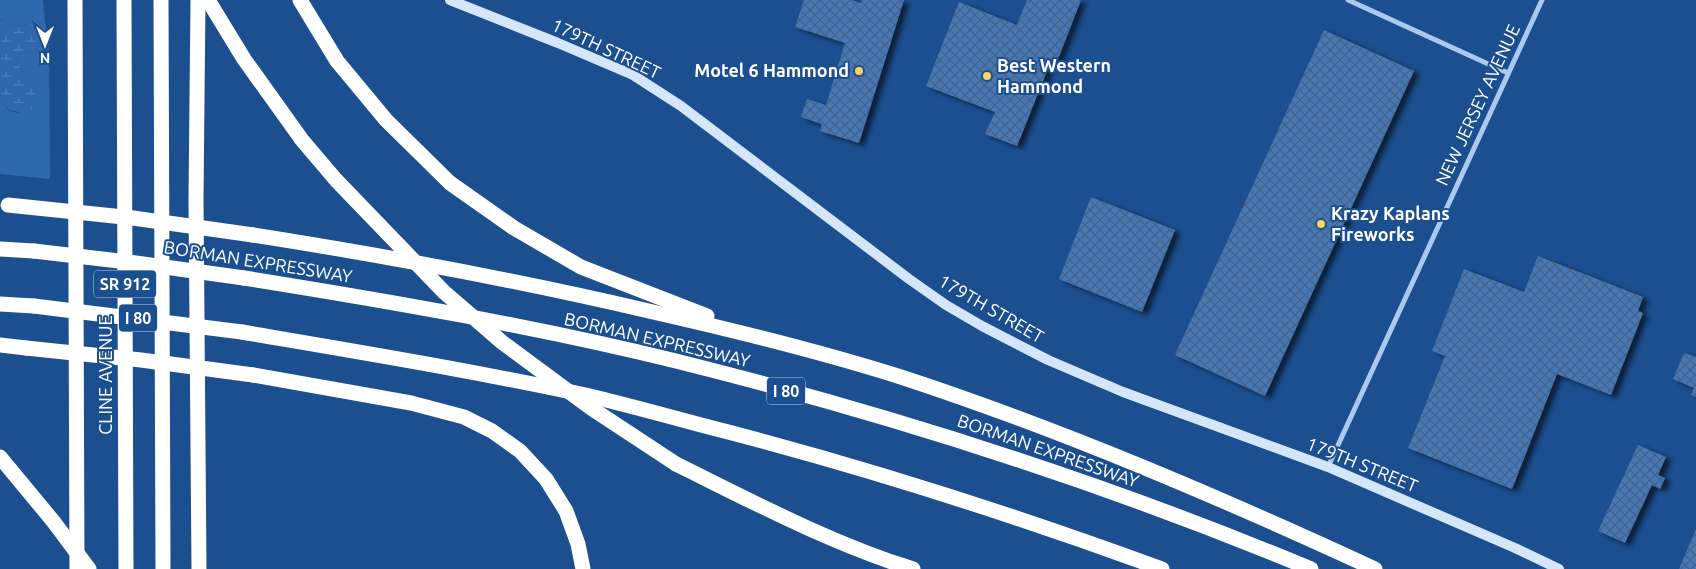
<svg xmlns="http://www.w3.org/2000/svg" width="1696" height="569" viewBox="0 0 1696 569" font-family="Ubuntu,sans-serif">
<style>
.green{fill:#2e69ad}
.wetland{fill:url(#wetland-marsh)}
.building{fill:url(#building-cross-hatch);filter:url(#shadow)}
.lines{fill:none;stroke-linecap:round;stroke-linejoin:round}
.street{stroke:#a9c9ee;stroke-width:5}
.secondary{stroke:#d6e6fa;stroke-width:10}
.highway{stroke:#fff;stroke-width:15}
.highway-bridge{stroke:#fff;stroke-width:15}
.poi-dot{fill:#ffd166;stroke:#1b4f8f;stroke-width:2}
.labels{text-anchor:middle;stroke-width:4;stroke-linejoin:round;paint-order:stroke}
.shield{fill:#1b4f8f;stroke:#bbcadd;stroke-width:1}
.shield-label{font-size:16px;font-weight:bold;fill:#fff}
.street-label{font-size:18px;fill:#fff;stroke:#1b4f8f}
.poi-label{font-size:18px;font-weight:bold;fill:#fff;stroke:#1b4f8f;text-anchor:start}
</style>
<defs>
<pattern id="wetland-marsh" width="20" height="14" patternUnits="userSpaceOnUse" patternTransform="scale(1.25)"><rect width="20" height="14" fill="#2e69ad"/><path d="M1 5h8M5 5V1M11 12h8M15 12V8" fill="none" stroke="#4d80b9"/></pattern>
<pattern id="building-cross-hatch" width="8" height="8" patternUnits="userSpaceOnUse" patternTransform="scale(1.25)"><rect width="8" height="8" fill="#4478b7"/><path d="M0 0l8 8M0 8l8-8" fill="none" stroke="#486282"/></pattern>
<filter id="shadow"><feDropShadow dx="5.5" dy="3" stdDeviation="2.5" flood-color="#0009"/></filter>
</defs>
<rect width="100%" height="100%" fill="#1b4f8f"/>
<g class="green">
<path d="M0,0h43l2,22 -40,5 -5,-8z"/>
<path d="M49,49l1,130 -50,-5v-76l9,13 9,2 19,-21 -18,-26 -2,-8 5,-6z"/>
</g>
<path class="wetland" d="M0,19l5,8 40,-5 4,27 -27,3 -5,6c0,1 2,7 2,8 6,12 33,34 10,44 -7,3 -12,2 -20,0l-9,-12z"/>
<g class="building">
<path d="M804,0h47l10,3 1,-3h42l-45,143 -39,-12 2,-7 -21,-7 6,-18 19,6 19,-62 -50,-16z"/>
<path d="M1027,0h54l-26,67 -6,-1 -32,80 -32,-12 10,-22 -69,-26 33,-84 58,23z"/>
<path d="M1324,30l90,41 -149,325 -90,-41z"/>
<path d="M1091,197l84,33 -33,82 -83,-33z"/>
<path d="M1538,256l105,41 -5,14 5,2 -32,82 -54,-21 -45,115 -104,-41 37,-92 -13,-5 32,-82 60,23z"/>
<path d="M1684,353l12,4v40l-5,-2 3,-7 -21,-9z"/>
<path d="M1638,445l28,12 -8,18 7,3 -5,11 -8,-4 -27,58 -27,-12z"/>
<path d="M1696,529v40h-17z"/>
</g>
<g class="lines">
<g class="street">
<path d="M1348,0l160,73"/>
<path d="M1328,467l214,-467"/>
</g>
<path class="secondary" d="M450,0l108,43 75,32 48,31 228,173 37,26 36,21 66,34 75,32 205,75 187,81 44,21"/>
<g class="highway">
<path d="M75,0l2,569"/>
<path d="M124,0l2,569"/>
<path d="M161,0l2,569"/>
<path d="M198,0l-2,199 3,370"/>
<path d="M300,0l37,61 49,59 64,63 64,45 67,39 126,49"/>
<path d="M253,235c134,21 268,46 400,77 84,19 169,40 251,66 161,53 317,120 471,191"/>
<path d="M0,249l34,2"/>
<path d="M244,278c144,23 289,48 432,83 216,54 429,122 635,208"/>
<path d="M0,304l34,2"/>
<path d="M242,332c117,20 233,39 348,64 37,9 74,19 111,29 158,40 308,88 461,144"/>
<path d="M0,345l26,3"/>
<path d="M253,375l158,28 53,14 28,14 28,20 26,28 20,32 12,33 5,25"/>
<path d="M676,464c77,38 154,79 237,105"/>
</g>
<g class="highway-bridge">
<path d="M208,0l36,59 58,81 34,40 108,112 59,51 88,65 85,56"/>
<path d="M8,205l125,13 120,17"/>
<path d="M34,251l102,12 108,15"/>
<path d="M34,306l208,26"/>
<path d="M26,348l115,12 112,15"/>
<path d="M0,457l53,64 36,48"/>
</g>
</g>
<g class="poi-dot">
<circle cx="859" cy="71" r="5"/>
<circle cx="987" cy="76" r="5"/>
<circle cx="1321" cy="224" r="5"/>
</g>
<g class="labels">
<g class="shield">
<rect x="94" y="270.5" width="62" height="27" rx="4"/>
<rect x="119" y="304.5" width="38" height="27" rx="4"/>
<rect x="767" y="377.5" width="38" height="27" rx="4"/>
</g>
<g class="shield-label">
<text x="125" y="290">SR 912</text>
<text x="138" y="324">I 80</text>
<text x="786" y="397">I 80</text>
</g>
<g class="street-label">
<text transform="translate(606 49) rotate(25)" y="6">179TH STREET</text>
<text transform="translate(1478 105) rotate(-65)" y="6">NEW JERSEY AVENUE</text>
<text transform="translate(258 262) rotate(9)" y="6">BORMAN EXPRESSWAY</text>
<text transform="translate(991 309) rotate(30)" y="6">179TH STREET</text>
<text transform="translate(657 340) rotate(13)" y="6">BORMAN EXPRESSWAY</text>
<text transform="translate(106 375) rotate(-90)" y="6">CLINE AVENUE</text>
<text transform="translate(1048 451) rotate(19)" y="6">BORMAN EXPRESSWAY</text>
<text transform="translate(1362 465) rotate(22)" y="6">179TH STREET</text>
</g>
<g class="poi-label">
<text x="997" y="72">Best Western<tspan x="997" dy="21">Hammond</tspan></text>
<text x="849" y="77" text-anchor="end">Motel 6 Hammond</text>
<text x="1331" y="220">Krazy Kaplans<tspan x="1331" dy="21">Fireworks</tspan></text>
</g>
</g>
<g transform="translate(45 45) rotate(180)" stroke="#1b4f8f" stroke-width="4" paint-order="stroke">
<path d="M0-4L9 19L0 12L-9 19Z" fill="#ffffff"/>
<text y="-8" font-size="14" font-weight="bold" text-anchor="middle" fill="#ffffff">N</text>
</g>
</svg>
